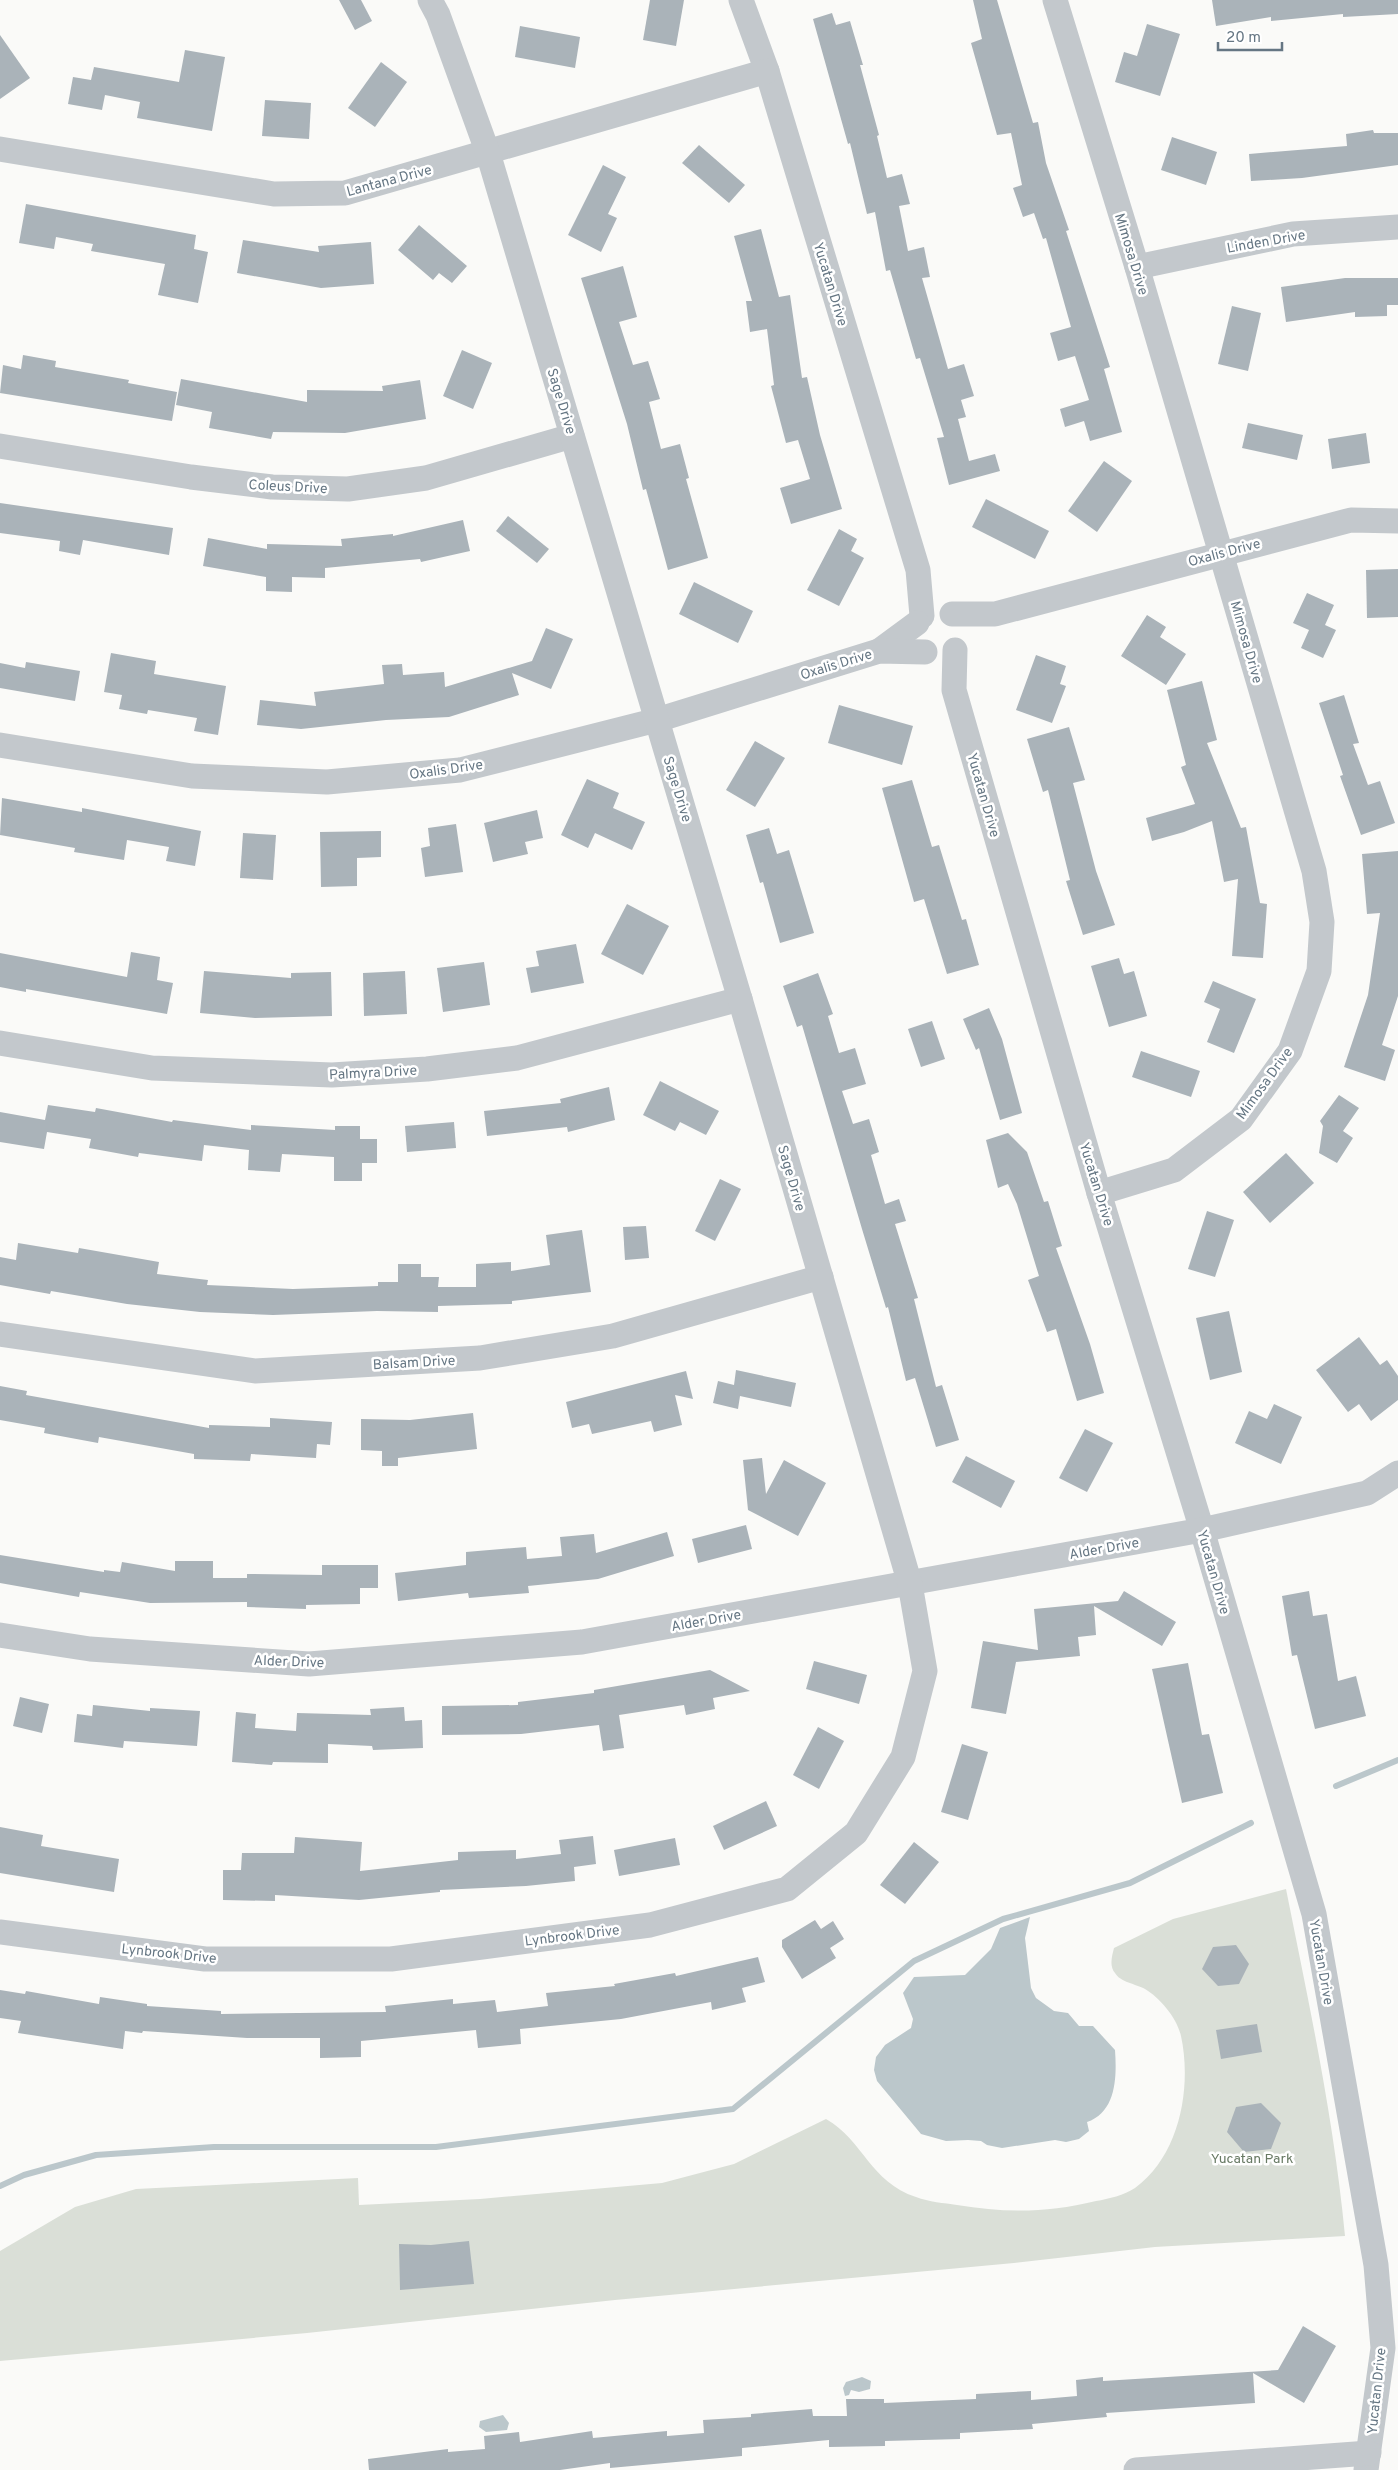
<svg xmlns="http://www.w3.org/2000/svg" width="1398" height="2470" viewBox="0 0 1398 2470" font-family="Overpass,sans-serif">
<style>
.green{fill:#dadfd7}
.water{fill:#bbc7cb}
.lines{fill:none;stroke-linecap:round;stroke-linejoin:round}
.stream{stroke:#bbc7cb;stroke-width:6}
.building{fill:#aab3b9}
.minor{stroke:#c3c8cc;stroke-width:25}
.labels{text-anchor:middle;stroke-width:5;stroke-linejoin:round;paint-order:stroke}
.street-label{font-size:14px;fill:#657683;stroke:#fff}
.park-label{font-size:14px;fill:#687a64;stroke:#fff}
</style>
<rect width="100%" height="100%" fill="#fafaf8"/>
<path class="green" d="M1286,1889c23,115 48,230 59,347l-190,11 -141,16 -399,37 -308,33 -307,28v-110l75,-44 61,-18 222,-11 1,27 121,-6 182,-16 72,-19 92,-45c38,22 44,63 90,78 13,5 28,6 41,8 49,8 90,8 139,-4 13,-2 28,-6 39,-13 45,-33 57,-101 46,-152 -4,-18 -21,-38 -36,-47 -9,-5 -25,-7 -30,-16 -6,-7 -3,-17 -1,-25l59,-29z"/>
<g class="water">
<path d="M1030,1917l-5,21 6,50 5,10 18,13 14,2 11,13h14l22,24c2,28 1,62 -28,72l2,9 -10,8 -13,3 -11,-2 -53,8 -15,-3 -6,-4 -13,-1 -22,1 -25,-7 -44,-53 -3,-11 2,-13 9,-12 26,-17 2,-9 -10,-26 11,-16 51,-2 26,-26 9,-21z"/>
<path d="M862,2377l9,4 -1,8 -11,3 -8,-2 -2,5 -4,1 -2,-8 3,-6z"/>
<path d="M503,2415l6,8 -2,7 -21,2 -7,-5 1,-6z"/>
</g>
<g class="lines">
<g class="stream">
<path d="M1336,1786l62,-26"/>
<path d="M0,2186l24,-11 72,-20 118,-8h222l297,-38 181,-148 89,-42 127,-36 121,-60"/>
</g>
</g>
<g class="building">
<path d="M339,0h22l11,21 -17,9z"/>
<path d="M650,0h34l-8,46 -33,-6z"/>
<path d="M973,0h24l36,123 5,-1 8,41 23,67 -3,1 44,136 -6,2 18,63 -32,9 -6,-20 -19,6 -5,-18 29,-9 -14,-44 -17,5 -8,-28 21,-6 -25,-89 -3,1 -9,-26 -11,4 -10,-29 9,-3 -11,-52 -14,2 -26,-92 11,-4z"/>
<path d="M1212,0h186v14l-55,3v-3l-72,7v-4l-55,9z"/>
<path d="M832,13l4,12 14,-4 13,44h-3l19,70 -2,1 10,42 15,-4 8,30 -11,2 9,45 16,-4 6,30 -8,1 26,91 16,-5 10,32 -13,4 5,17 -8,2 11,42 26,-7 5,17 -51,14 -12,-47 7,-1 -24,-79 -4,1 -26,-89 -4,1 -11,-59 -8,2 -17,-71 -2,1 -35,-125z"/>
<path d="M1147,24l33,10 -20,62 -45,-14 9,-30 13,4z"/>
<path d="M520,26l60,11 -5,31 -60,-11z"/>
<path d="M0,35l30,43 -30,21z"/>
<path d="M185,50l40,7 -13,74 -75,-13 3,-16 -35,-7 -3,15 -34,-6 5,-27 18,3 3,-13 85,15z"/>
<path d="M381,62l26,20 -32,45 -27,-19z"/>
<path d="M265,100l46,3 -2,36 -47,-3z"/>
<path d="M1373,130l1,3h24v32l-96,13 -51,3 -2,-27 98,-8 -1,-12z"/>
<path d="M1172,137l45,15 -11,33 -45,-15z"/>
<path d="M699,145l46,40 -16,18 -47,-40z"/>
<path d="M603,165l23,12 -18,37 9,4 -16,34 -33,-17z"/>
<path d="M26,204l170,31 -2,14 14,3 -10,51 -40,-8 7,-31 -74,-13 2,-7 -37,-7 -2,12 -35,-6z"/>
<path d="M419,225l48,41 -15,17 -13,-10 -6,7 -35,-30z"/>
<path d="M761,229l18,68 11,-2 12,83 5,-1 13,58 22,74 -51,15 -11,-36 30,-9 -12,-39 -12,3 -15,-57 3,-1 -7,-56 -17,3 -4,-31h6l-18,-65z"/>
<path d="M243,240l76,12 -1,-6 53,-4 3,42 -53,4 -84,-15z"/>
<path d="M623,266l14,51 -18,5 14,43 15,-4 12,38 -11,3 12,47 19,-5 9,34 -3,1 22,79 -40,12 -22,-81 -3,1 -16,-66 -46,-146z"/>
<path d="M1345,278h53v27h-11v11l-32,1v-5l-69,10 -5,-35z"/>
<path d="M1232,306l29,7 -13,58 -30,-7z"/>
<path d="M462,350l30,13 -19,46 -30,-13z"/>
<path d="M23,355l33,6 -1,6 74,13 -1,3 49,9 -5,29 -172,-28 3,-28 18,4z"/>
<path d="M181,379l126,23v-12l76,1 -1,-5 38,-6 6,39 -81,14 -72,-1 -2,7 -62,-11 3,-16 -36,-7z"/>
<path d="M1248,423l55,12 -6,25 -55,-12z"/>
<path d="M1366,433l4,30 -38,6 -4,-30z"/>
<path d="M1104,461l28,20 -35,51 -29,-21z"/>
<path d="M986,499l63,32 -14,28 -63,-32z"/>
<path d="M0,503l173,25 -4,27 -86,-15 -3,15 -21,-4 1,-10 -60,-8z"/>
<path d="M508,516l41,33 -12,14 -41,-32z"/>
<path d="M463,520l7,31 -49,11 -1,-3 -95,9v10l-33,-1v15l-26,-1v-14l-63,-11 5,-28 59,11v-5l75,2 -1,-7 52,-5v2z"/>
<path d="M839,529l18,10 -6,12 13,7 -25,48 -32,-16z"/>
<path d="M1398,569v48l-31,1 -1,-48z"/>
<path d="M694,582l59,29 -15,32 -59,-29z"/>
<path d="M1307,593l27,12 -9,20 11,5 -13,28 -22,-10 8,-18 -16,-7z"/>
<path d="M1147,615l19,12 -6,10 26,17 -20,31 -45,-29z"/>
<path d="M546,628l27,11 -22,50 -39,-16 7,22 -70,22 -63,3 -85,9 -44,-4 3,-25 56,6 -2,-14 70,-8 -2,-19 20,-1 1,11 41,-3 1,15 87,-26z"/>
<path d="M111,653l45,8 -2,13 72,12 -8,49 -24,-4 3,-13 -49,-8 -1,4 -28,-5 3,-14 -18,-3z"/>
<path d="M1036,655l30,11 -6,18 6,2 -14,37 -36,-13z"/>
<path d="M26,662l54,9 -5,30 -75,-13v-25l25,5z"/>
<path d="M1202,681l15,59 -10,3 34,85 5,-1 14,76 7,1 -4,54 -31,-2 6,-77 -14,3 -12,-61 -28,11 -32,9 -6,-23 49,-14 -14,-37 5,-2 -19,-75z"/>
<path d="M1344,695l15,48 -6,1 15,41 12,-4 15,42 -34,12 -21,-59 3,-1 -24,-72z"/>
<path d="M839,705l74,21 -11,39 -74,-22z"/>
<path d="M1069,727l16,53 -12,3 23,88 19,54 -32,10 -17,-54 4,-1 -22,-90 -5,2 -16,-53z"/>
<path d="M755,741l30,17 -30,49 -29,-17z"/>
<path d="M587,779l32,14 -6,15 32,14 -13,28 -37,-17 -7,15 -27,-13z"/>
<path d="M912,780l20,67 7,-2 23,75 4,-1 13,46 -32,9 -23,-75 -10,3 -32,-114z"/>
<path d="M2,798l80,14v-4l119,23 -6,35 -29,-5 3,-14 -42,-7 -3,20 -50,-8 1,-4 -75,-13z"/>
<path d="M537,810l6,28 -18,4 3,12 -35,8 -9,-39z"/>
<path d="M456,824l7,48 -38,5 -4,-29 9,-2 -2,-18z"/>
<path d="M769,828l8,26 12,-4 25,83 -34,10 -17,-61 -3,1 -14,-48z"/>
<path d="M381,831v26l-24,1v28l-36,1 -1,-55z"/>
<path d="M243,833l33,2 -3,45 -33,-2z"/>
<path d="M1398,851v145l-16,49 13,5 -10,31 -41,-14 24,-72 12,-82 -13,1 -5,-60z"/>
<path d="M627,904l42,22 -26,49 -42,-21z"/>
<path d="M576,944l8,39 -53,10 -5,-25 13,-2 -3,-15z"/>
<path d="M131,952l29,5 -3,23 16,3 -6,31 -141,-25v3l-26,-5v-34l127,24z"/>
<path d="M1119,958l5,16 10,-3 13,45 -38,11 -18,-61z"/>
<path d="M484,962l6,43 -47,7 -6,-44z"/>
<path d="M204,971l87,7v-5l40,-1 1,44 -77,2 -55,-5z"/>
<path d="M405,971l2,43 -43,2 -1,-43z"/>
<path d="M818,973l15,41 -5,2 11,37 16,-5 11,36 -24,7 11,33 16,-5 10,33 -8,3 14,49 14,-5 7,22 -11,3 23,74 -4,1 22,88 6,-2 17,55 -23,7 -21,-69 -9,3 -18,-74 -2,1 -24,-79 -60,-204 -5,2 -14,-41z"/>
<path d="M1213,981l43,18 -22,54 -27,-11 13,-33 -16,-7z"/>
<path d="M989,1008l13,31 20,74 -22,7 -21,-72 -3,2 -13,-31z"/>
<path d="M932,1021l13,38 -24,8 -13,-38z"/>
<path d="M1141,1051l59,20 -9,26 -59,-20z"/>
<path d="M660,1081l59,30 -13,24 -26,-13 -5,9 -32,-16z"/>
<path d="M609,1087l6,33 -47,12 -1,-5 -80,9 -3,-25 77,-8 -1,-4z"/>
<path d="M1339,1095l20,13 -16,23 10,7 -16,25 -18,-10 4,-27 -3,-5z"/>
<path d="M48,1105l47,7 1,-4 76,14 1,-2 78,10v-5l84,5v-4h25v13h17v24h-15v18h-28v-24l-52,-3 -2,18 -32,-2 1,-20 -45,-5 -2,16 -63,-8 -1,4 -49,-9 2,-9 -44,-7 -3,17 -44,-7v-30l45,8z"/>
<path d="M454,1122l2,26 -49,4 -2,-26z"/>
<path d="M1008,1133l19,19 17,50 4,-1 14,45 -6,2 34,96 14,49 -27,8 -21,-72 -9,3 -19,-52 11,-4 -22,-72 -9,-20 -10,4 -12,-48z"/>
<path d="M1286,1153l28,30 -44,40 -27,-31z"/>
<path d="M720,1179l21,10 -26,52 -20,-10z"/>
<path d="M1207,1211l27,9 -19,57 -27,-8z"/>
<path d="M646,1226l3,32 -24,2 -2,-33z"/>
<path d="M582,1230l9,62 -79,9v3l-74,2v6l-61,-1 -104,4 -73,-3 -73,-8 -76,-13 -1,3 -50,-9v-28l16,3 2,-17 60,10 1,-5 80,14 -2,12 51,6 -1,5 86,4 85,-3v-4h20v-18h23v13h18l-1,10h38v-23l35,-2v9l39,-6 -4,-30z"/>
<path d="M1229,1311l13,61 -32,8 -14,-62z"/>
<path d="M1359,1337l21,28 7,-5 11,16v24l-27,21 -12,-17 -11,8 -32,-42z"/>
<path d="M736,1370l60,13 -5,24 -51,-11 -2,13 -25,-6 5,-22 16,4z"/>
<path d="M686,1371l7,28 -18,-4 7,30 -28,7 -3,-11 -59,13 -3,-10 -17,4 -6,-26z"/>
<path d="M0,1386l27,5 -1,4 183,33v-3l61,2v-9l62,4 -2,23 -13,-1 -1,14 -65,-4 -1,7 -56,-2v-5l-95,-17 -1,6 -54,-10 1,-5 -45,-8z"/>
<path d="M1274,1404l28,13 -21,47 -46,-21 14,-32 18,8z"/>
<path d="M473,1413l4,36 -79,9v8h-16v-15l-21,-1v-31l49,1z"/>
<path d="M1085,1429l28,14 -26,49 -28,-14z"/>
<path d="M966,1456l49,25 -14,27 -49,-26z"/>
<path d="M762,1458l4,36 18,-34 42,23 -28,53 -50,-26 -5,-50z"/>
<path d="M746,1525l6,24 -54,14 -6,-24z"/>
<path d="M667,1532l7,24 -76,23 -70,7 1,7 -60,5 -1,-5 -70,8 -3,-28 71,-8v-13l60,-5 1,12 35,-3 -2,-19 34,-3 2,19z"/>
<path d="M0,1555l104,17v-2l16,2 2,-10 53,9v-10h38v17h34v-4l75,1v-10h56v23h-18v16l-54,1v4l-59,-2v-5l-97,1 -70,-11 -1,5 -79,-14z"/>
<path d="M1124,1591l52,31 -14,24 -68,-40 2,29 -18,2 2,19 -64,6 -10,52 -35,-6 12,-67 55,9 -4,-41 84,-8z"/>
<path d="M1309,1591l4,25 14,-2 11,67 18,-5 10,40 -51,13 -18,-74 -5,1 -10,-60z"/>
<path d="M814,1661l53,14 -8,29 -53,-15z"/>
<path d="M1188,1663l14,72 7,-1 14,59 -41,10 -30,-134z"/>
<path d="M710,1670l40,21 -37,7 2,11 -29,6 -2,-10 -65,10 5,33 -21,3 -4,-26 -78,9 -79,1v-29l76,-1v-3l76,-9v-3z"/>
<path d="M20,1697l29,7 -7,29 -29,-7z"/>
<path d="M93,1705l57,6v-3l50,3 -3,35 -73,-5 -1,7 -49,-6 3,-28 15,2z"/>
<path d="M404,1707l1,14 17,-1 1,28 -50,2 -1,-4 -44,-2v19l-55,-1 -1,3 -40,-3 4,-50 20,2 -1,14 41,3 1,-18 74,2 -1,-6z"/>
<path d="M818,1727l26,14 -25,48 -26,-14z"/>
<path d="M962,1744l26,8 -20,68 -27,-8z"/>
<path d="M766,1801l11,25 -53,24 -11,-24z"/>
<path d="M0,1827l43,8 -2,11 78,13 -5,33 -114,-19z"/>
<path d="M593,1836l3,28 -22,3 1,14 -49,5 -86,4v2l-81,8 -84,-5v6l-52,-1v-30h18l1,-17h52l1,-16 67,5 -2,29 98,-11v-8l58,-2v9l45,-5 -2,-14z"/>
<path d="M675,1838l5,27 -61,11 -5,-26z"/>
<path d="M914,1842l25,20 -34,42 -25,-19z"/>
<path d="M815,1920l6,9 12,-8 11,18 -14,9 6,10 -34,21 -20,-32v-7z"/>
<path d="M1236,1945l13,19 -10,20 -21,2 -16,-17 11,-22z"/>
<path d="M758,1957l7,25 -23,6 4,14 -34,8 -1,-8 -90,17 -101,10 1,15 -43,4 -2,-18 -115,11v16l-41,1v-20h-73l-104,-7 -1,2 -17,-2 -2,18 -105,-16 3,-12 -21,-3v-28l25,4 1,-3 73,13 1,-7 47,7v2l74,5v3l165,-2 -1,-6 68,-7v5l42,-4 2,12 51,-6 -2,-13 69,-7 -1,-2 61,-11 1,3z"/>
<path d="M1257,2024l5,28 -41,7 -5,-29z"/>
<path d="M1261,2103l20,20 -10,26 -27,3 -17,-20 9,-25z"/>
<path d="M469,2241l5,43 -74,6 -1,-46 32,1z"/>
<path d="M1303,2326l33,20 -32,57 -51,-30 2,30 -149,10 1,4 -75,7 1,5 -73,4v6l-75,2v5l-56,1v-7l-87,8v8l-132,12v-5l-50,7h-191l-1,-11 80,-10v3l37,-3 -1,-13 35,-4 1,10 72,-11 1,7 74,-7v5l37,-3 -1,-13 48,-3v-3l61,-5 1,7h34l-1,-17h38v4l92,-4v-5l55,-3v9l46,-4 -1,-16 27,-3v4l175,-11z"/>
</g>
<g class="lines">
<g class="minor">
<path d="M741,0l26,71 151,499 4,46"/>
<path d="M1055,0l82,267 177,604 8,51 -3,49 -29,80 -49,68 -67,51 -75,23"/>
<path d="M0,149l274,45 71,-1 422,-122"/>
<path d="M1137,267l156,-33 105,-7"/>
<path d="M0,446l191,31 81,10 76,2 78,-11 146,-42"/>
<path d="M952,614h43l356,-94 47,1"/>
<path d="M955,650l-1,40 145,503 103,337 112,384 62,351 7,83 -17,122"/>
<path d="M879,651l38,-28"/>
<path d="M0,745l192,31 135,6 133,-12 197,-50 222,-69 46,1"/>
<path d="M0,1043l152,25 180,7 95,-6 90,-11 223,-59"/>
<path d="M0,1334l255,37 225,-13 133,-22 208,-59"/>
<path d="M0,1635l90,14 219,15 273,-22 620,-112 165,-37 31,-20"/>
<path d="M0,1932l205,27h186l259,-34 137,-36 69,-56 47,-76 22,-86 -15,-87 -170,-585 -252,-846 -50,-138 -8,-15"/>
<path d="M1136,2470l233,-17"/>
</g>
</g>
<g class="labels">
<g class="street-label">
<text transform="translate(389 180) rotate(-15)" y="5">Lantana Drive</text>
<text transform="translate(1266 241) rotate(-10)" y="5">Linden Drive</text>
<text transform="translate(1132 254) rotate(73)" y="5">Mimosa Drive</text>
<text transform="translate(831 284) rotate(73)" y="5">Yucatan Drive</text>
<text transform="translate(562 401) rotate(73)" y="5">Sage Drive</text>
<text transform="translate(288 486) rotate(3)" y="5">Coleus Drive</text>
<text transform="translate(1224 552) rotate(-15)" y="5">Oxalis Drive</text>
<text transform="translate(1247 642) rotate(74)" y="5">Mimosa Drive</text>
<text transform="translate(836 664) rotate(-17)" y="5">Oxalis Drive</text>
<text transform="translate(446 769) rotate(-8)" y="5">Oxalis Drive</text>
<text transform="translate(678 789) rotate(73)" y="5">Sage Drive</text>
<text transform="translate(984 795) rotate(74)" y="5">Yucatan Drive</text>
<text transform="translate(373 1072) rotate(-3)" y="5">Palmyra Drive</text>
<text transform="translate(1264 1083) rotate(-54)" y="5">Mimosa Drive</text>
<text transform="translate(792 1178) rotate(74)" y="5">Sage Drive</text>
<text transform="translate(1097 1184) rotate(73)" y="5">Yucatan Drive</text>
<text transform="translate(414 1362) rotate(-3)" y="5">Balsam Drive</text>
<text transform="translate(1104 1548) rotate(-10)" y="5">Alder Drive</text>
<text transform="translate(1214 1572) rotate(74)" y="5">Yucatan Drive</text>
<text transform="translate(706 1620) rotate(-10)" y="5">Alder Drive</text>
<text transform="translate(289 1661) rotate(2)" y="5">Alder Drive</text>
<text transform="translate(572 1935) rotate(-7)" y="5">Lynbrook Drive</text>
<text transform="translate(169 1953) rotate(6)" y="5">Lynbrook Drive</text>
<text transform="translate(1322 1962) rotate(80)" y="5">Yucatan Drive</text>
<text transform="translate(1376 2391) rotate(-84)" y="5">Yucatan Drive</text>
</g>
<g class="park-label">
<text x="1252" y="2163">Yucatan Park</text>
</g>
</g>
<path d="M1218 42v8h64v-8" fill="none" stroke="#657683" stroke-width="2.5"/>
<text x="1226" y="42" font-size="15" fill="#657683" stroke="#ffffff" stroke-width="4" paint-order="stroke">20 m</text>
</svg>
